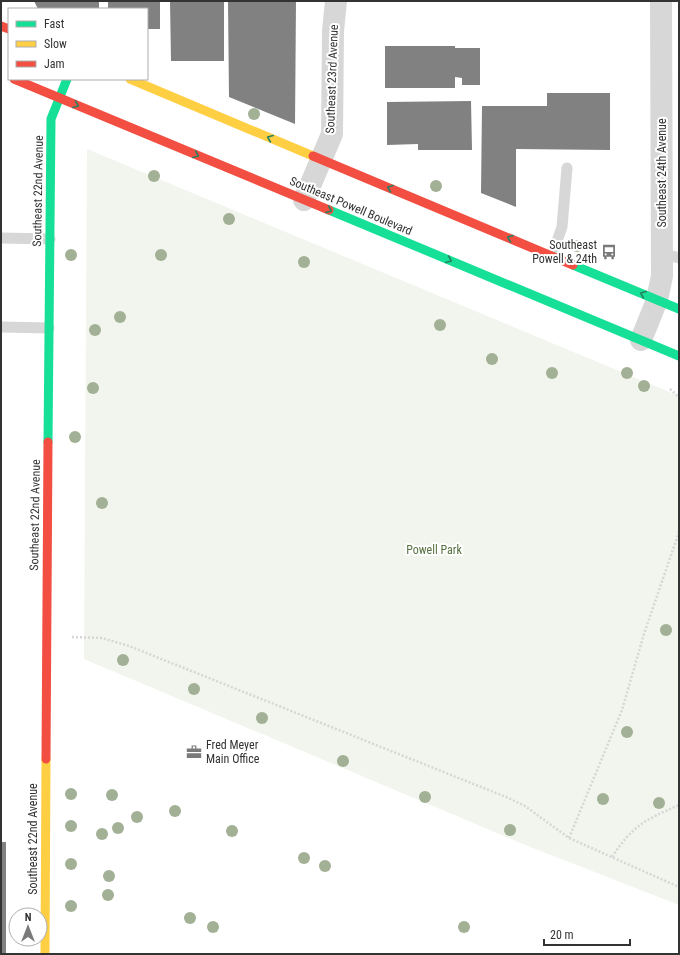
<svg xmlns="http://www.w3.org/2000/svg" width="680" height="955" viewBox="0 0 680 955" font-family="'Roboto Condensed',sans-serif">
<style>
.green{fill:#f1f5ed}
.building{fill:#818181}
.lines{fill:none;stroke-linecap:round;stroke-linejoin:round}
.path{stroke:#d6d6d6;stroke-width:2.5;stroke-dasharray:2 2;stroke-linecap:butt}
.lane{stroke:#d7d7d7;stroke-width:11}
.street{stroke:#d7d7d7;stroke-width:22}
.fast{stroke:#16e098;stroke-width:9}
.slow{stroke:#ffcf43;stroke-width:9}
.jam{stroke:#f24e42;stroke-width:9}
.tree{fill:#a2b095}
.oneway{stroke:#268160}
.labels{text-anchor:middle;stroke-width:4;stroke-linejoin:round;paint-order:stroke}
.street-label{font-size:12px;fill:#333;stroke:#fff}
.poi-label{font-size:12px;fill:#333;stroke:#fff;text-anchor:end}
.park-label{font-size:12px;fill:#56703f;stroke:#fff}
</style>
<rect width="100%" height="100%" fill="#fff"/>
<path class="green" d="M87,149l592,247v509l-151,-59 -444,-187z"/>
<g class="building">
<path d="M34,1h65v8h-61z"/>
<path d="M108,1h52v28h-13v-20h-39z"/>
<path d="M170,1h54v60h-53z"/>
<path d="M228,1h68l-1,123 -66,-27z"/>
<path d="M385,46h70v2h25v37h-18v-7l-7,-1v11h-70z"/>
<path d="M547,93h63v57l-94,-1v58l-35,-14 1,-87h65z"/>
<path d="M471,101l1,49h-54v-6l-31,1v-43z"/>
<rect x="1" y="842" width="5" height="111"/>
</g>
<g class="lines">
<g class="path">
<path d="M670,389l9,8"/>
<path d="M72,637l30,1 27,8 377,151 19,9 44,32 110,49"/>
<path d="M569,838l53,-128 22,-76 35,-102"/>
<path d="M612,857c21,-32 33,-37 67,-52"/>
</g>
<g class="lane">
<path d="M1,238l49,1"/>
<path d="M662,253l17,5"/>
<path d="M552,255l10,-28 5,-59"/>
<path d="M1,327l48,1"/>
</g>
<g class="street">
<path d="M304,200l28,-66 1,-103 3,-30"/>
<path d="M641,340l16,-40 5,-24 -1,-275"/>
</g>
<g class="fast">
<path d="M329,210l350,146"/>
<path d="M573,265l106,44"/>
<path d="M48,442l3,-323 16,-40"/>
</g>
<g class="slow">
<path d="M130,79l183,77"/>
<path d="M45,954l1,-195"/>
</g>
<g class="jam">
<path d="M1,26l8,3"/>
<path d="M14,79l315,131"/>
<path d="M313,156l260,109"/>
<path d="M46,759l2,-317"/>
</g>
</g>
<g class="tree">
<circle cx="254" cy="114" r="6"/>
<circle cx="154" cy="176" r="6"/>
<circle cx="436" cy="186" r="6"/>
<circle cx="229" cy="219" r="6"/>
<circle cx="577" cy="246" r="6"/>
<circle cx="71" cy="255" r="6"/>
<circle cx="161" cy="255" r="6"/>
<circle cx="304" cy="262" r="6"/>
<circle cx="120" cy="317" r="6"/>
<circle cx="440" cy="325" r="6"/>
<circle cx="95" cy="330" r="6"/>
<circle cx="492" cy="359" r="6"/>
<circle cx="552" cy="373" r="6"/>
<circle cx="627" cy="373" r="6"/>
<circle cx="644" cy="386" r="6"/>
<circle cx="93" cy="388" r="6"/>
<circle cx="75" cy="437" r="6"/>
<circle cx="102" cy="503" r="6"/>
<circle cx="666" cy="630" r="6"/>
<circle cx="123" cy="660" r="6"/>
<circle cx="194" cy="689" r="6"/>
<circle cx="262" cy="718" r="6"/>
<circle cx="627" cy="732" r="6"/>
<circle cx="343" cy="761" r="6"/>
<circle cx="71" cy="794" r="6"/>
<circle cx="112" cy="795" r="6"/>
<circle cx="425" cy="797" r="6"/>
<circle cx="603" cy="799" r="6"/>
<circle cx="659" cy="803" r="6"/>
<circle cx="175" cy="811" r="6"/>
<circle cx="137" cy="817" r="6"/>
<circle cx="71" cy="826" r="6"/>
<circle cx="118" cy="828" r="6"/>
<circle cx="510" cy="830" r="6"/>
<circle cx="232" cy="831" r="6"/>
<circle cx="102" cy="834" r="6"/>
<circle cx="304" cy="858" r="6"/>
<circle cx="71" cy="864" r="6"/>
<circle cx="325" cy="866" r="6"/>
<circle cx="109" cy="876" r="6"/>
<circle cx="108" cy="895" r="6"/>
<circle cx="71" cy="906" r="6"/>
<circle cx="190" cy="918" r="6"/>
<circle cx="213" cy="927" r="6"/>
<circle cx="464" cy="927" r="6"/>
</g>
<defs><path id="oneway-chevron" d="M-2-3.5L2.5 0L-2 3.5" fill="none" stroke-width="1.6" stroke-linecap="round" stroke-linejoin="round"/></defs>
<g class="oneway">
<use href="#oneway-chevron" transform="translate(76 105) rotate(22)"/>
<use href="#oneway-chevron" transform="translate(270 138) rotate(-157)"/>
<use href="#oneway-chevron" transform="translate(196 155) rotate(23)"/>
<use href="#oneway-chevron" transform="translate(390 188) rotate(-157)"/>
<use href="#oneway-chevron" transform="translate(329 210) rotate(23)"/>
<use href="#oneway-chevron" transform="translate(510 238) rotate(-157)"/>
<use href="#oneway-chevron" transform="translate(449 260) rotate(23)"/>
<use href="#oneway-chevron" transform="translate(643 294) rotate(-157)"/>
</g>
<defs>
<g id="bus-bare" transform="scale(1.2)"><path d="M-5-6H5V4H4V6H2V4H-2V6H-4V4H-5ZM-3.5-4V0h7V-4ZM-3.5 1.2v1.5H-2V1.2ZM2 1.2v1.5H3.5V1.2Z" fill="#7a7a7a" stroke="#fff" stroke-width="2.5" paint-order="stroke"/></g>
<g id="office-bare" transform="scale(1.2)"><path d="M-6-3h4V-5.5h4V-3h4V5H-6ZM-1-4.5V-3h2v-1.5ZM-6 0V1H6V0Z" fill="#7a7a7a" stroke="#fff" stroke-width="2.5" paint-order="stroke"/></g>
</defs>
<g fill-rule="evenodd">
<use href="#bus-bare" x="609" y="252"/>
<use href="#office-bare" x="194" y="752"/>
</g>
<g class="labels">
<g class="street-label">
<text transform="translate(332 79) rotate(-88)" y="4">Southeast 23rd Avenue</text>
<text transform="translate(662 173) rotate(-90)" y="4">Southeast 24th Avenue</text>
<text transform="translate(38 191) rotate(-89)" y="4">Southeast 22nd Avenue</text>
<text transform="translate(351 206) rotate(23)" y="4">Southeast Powell Boulevard</text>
<text transform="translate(35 515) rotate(-89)" y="4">Southeast 22nd Avenue</text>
<text transform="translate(33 839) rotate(-90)" y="4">Southeast 22nd Avenue</text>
</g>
<g class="poi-label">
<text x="597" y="249">Southeast<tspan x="597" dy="14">Powell &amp; 24th</tspan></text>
<text x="206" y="749" text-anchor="start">Fred Meyer<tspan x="206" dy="14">Main Office</tspan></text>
</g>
<g class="park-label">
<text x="434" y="554">Powell Park</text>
</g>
</g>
<rect width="680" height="955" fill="none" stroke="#333333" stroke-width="4"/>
<rect x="8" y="8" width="140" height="72" fill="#ffffff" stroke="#adadad"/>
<rect x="16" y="21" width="20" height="6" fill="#16e098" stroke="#adadad"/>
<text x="44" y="28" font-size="12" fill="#333333">Fast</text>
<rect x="16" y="41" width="20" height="6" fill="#ffcf43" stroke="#adadad"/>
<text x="44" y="48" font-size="12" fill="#333333">Slow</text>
<rect x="16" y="61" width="20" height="6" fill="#f24e42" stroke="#adadad"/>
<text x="44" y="68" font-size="12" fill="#333333">Jam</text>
<g transform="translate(28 927)"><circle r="19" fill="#ffffff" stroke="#adadad"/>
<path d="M0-3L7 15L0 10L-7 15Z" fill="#7a7a7a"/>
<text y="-6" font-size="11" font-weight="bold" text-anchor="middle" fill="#333333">N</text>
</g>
<path d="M544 939v6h86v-6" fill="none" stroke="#333333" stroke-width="2"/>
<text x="550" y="939" font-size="12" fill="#333333" stroke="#ffffff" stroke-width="3" paint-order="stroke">20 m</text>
</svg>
